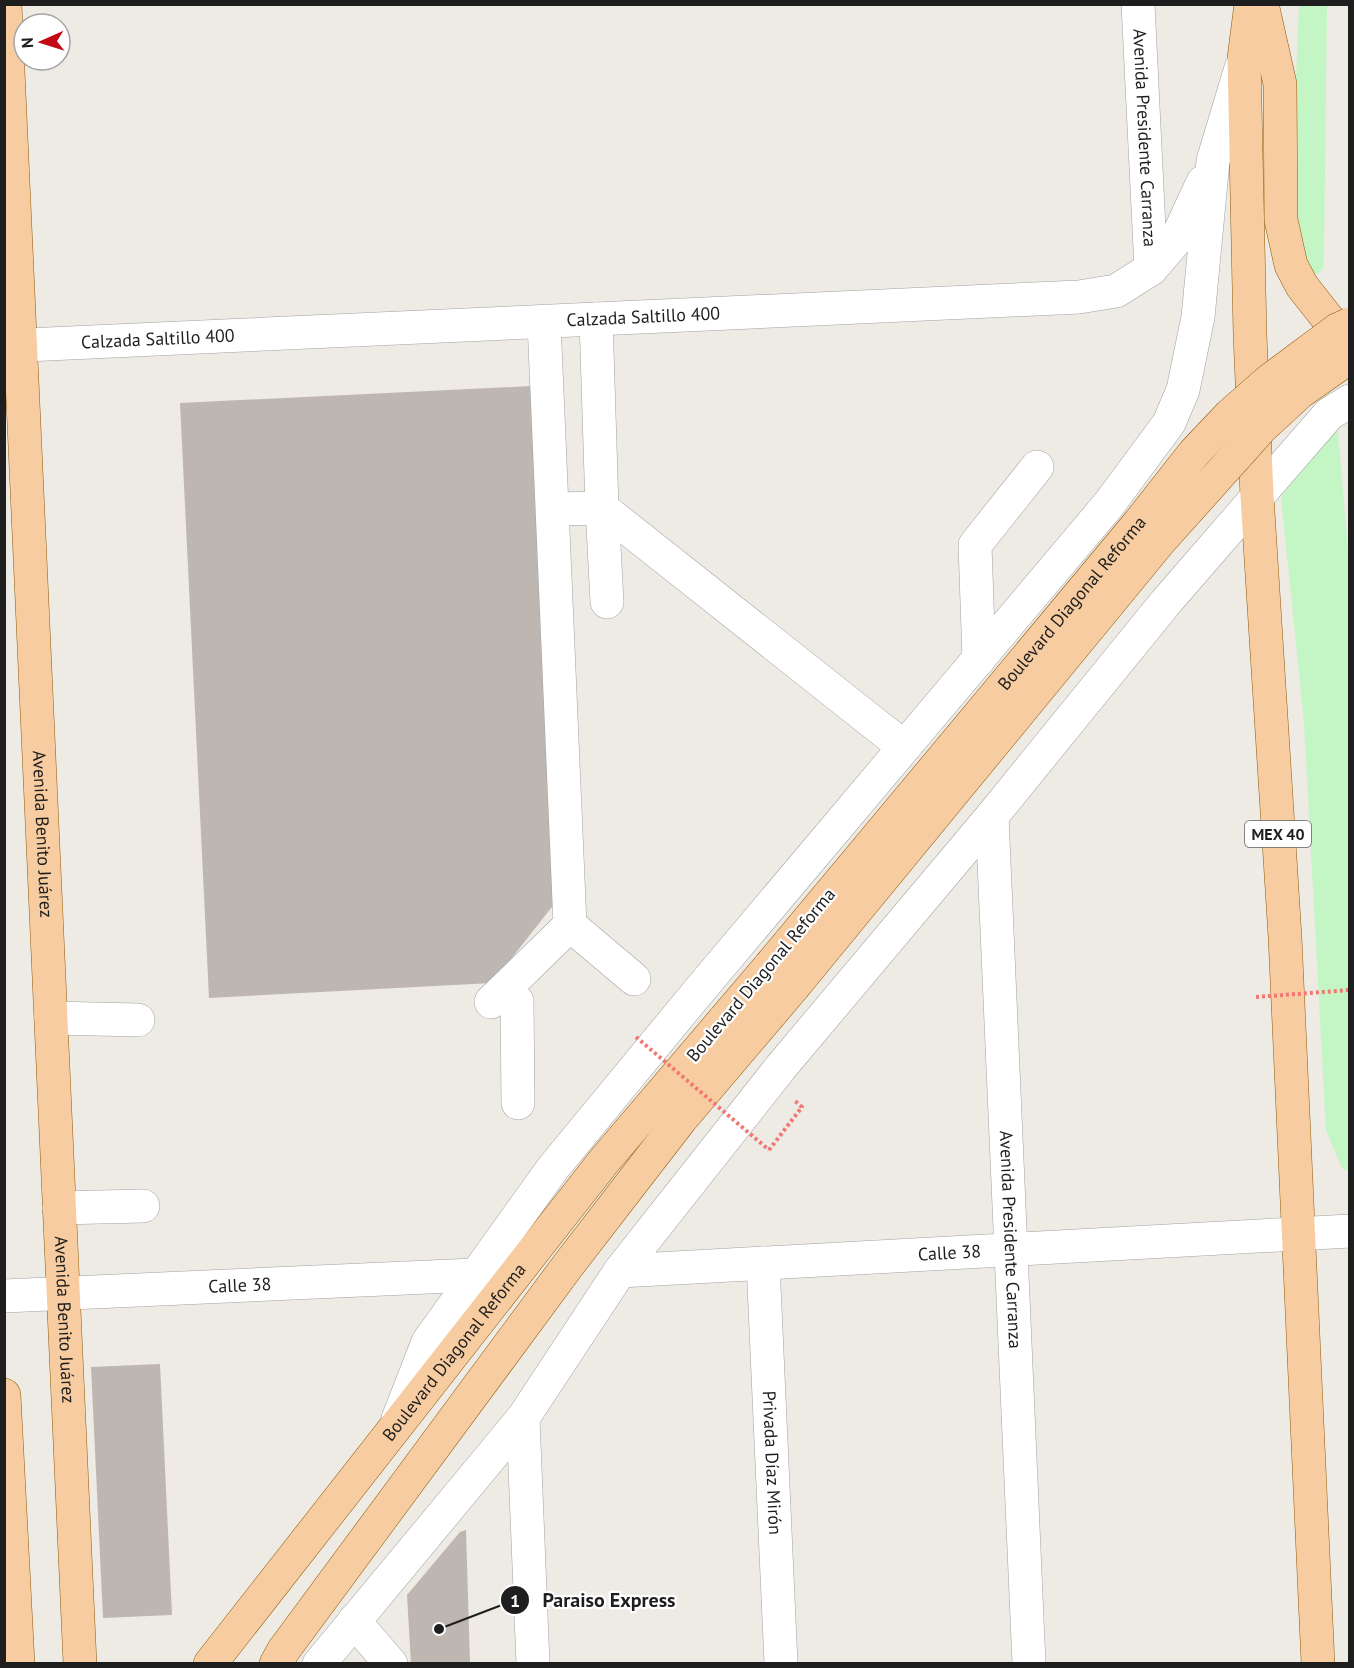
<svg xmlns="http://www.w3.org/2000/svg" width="1354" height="1668" viewBox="0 0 1354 1668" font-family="'PT Sans',sans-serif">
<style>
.park{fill:#c3f6c4}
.building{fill:#beb6b1}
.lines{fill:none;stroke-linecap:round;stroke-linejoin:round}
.minor-casing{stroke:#a2a2a2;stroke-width:34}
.major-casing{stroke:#8f5a08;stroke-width:34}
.path{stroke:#f27671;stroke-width:4;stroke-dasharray:3 3;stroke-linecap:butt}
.minor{stroke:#fff;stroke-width:33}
.major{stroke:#f7cca0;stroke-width:33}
.major-bridge-casing{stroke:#8f5a08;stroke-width:34;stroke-linecap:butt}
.path-bridge{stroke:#f27671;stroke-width:4;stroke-dasharray:3 3;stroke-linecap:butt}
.major-bridge{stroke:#f7cca0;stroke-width:33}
.labels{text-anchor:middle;stroke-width:4.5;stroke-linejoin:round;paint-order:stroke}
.shield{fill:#fff;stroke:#626262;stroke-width:1.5}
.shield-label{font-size:16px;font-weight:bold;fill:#1e1e1e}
.street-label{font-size:18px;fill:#1e1e1e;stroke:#fff}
.leader{fill:none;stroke:#1e1e1e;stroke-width:2}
.callout-dot{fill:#1e1e1e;stroke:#fff;stroke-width:2}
.mark-label{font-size:18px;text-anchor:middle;font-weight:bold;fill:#fff}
.callout-label{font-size:20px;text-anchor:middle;font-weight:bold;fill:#1e1e1e;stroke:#fff;stroke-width:4.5;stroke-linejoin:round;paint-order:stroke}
</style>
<rect width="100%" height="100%" fill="#eeeae4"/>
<g class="park">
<path d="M1299,5h28l-3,249 -1,15 -5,5h-6l-6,-10 -15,-64z"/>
<path d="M1337,420l13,156 -1,596 -7,-4 -16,-38 -22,-408 -23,-225z"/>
</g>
<g class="building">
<path d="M532,386l23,517 -63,80 -283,15 -29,-595z"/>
<path d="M160,1364l12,251 -69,3 -12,-251z"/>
<path d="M466,1530l4,134h-59l-4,-69 53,-63z"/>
</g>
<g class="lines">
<g class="minor-casing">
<g id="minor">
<path id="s1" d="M1138,4l13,265"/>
<path d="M596,319l6,189 302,239"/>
<path id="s2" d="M4,346l1075,-49 37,-6 35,-22 25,-29 27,-58"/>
<path d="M553,509l49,-1 5,94"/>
<path d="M979,659l-4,-114 62,-78"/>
<path id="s3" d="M992,816l37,848"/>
<path d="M570,925l64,54"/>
<path d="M517,1001l1,102"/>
<path d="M491,1002l79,-77 -26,-603"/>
<path d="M51,1018l87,2"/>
<path d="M59,1208l84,-2"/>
<path id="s4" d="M763,1263l18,401"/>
<path id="s5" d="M620,1271l730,-40"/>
<path id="s6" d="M4,1296l470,-21"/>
<path d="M523,1418l10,246"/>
<path d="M398,1419l30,-77 125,-174 145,-176 411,-488 60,-81 14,-33 15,-73 15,-156 28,-93"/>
<path d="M354,1621l37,43"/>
<path d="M319,1664l204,-246 97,-147 161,-204 211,-251 174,-214 163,-188 21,-13"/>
</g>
</g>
<g class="major-casing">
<g id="major">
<path id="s7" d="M5,4l75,1660"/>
<path d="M1251,4l-7,54 6,277 7,161 28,441 33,727"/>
<path d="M1262,4l18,80 1,136 10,45 11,21 26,33 17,37"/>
<path d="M4,1395l14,269"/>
<path id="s8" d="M210,1664l394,-503 166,-195"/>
<path d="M276,1664l7,-13 286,-387 112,-145 113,-133"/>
</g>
</g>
<path class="path" d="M769,1150l33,-43 -8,-7"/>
<use href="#minor" class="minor"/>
<use href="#major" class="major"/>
<g class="major-bridge-casing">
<g id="major-bridge">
<path id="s9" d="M770,966l369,-443 55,-70 36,-38 40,-35 67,-50 13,-6"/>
<path d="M794,986l365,-444 103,-115 38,-35 50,-35"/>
</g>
</g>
<g class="path-bridge">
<path d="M1256,997l94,-7"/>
<path d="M636,1037l133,113"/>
</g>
<use href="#major-bridge" class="major-bridge"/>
</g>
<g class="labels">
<rect class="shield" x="1245" y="821" width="66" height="26" rx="4.5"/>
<g class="shield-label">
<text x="1278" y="840">MEX 40</text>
</g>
<g class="street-label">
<text dy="6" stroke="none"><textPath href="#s1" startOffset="134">Avenida Presidente Carranza</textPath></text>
<text dy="6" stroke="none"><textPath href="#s2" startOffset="640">Calzada Saltillo 400</textPath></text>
<text dy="6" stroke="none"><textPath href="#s2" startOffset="154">Calzada Saltillo 400</textPath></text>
<text dy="6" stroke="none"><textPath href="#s9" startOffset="472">Boulevard Diagonal Reforma</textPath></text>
<text dy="6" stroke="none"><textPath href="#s7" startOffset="831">Avenida Benito Juárez</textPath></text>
<text transform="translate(761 975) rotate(-50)" y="6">Boulevard Diagonal Reforma</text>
<text dy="6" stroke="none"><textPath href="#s3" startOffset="424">Avenida Presidente Carranza</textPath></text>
<text dy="6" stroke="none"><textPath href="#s5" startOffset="330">Calle 38</textPath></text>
<text dy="6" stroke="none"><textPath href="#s6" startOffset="236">Calle 38</textPath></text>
<text dy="6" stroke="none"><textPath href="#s7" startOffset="1317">Avenida Benito Juárez</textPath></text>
<text dy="6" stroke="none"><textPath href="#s8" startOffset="396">Boulevard Diagonal Reforma</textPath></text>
<text dy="6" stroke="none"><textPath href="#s4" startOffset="200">Privada Díaz Mirón</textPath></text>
</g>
</g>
<path class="leader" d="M439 1629L515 1600"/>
<g class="callout-dot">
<circle cx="439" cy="1629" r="6"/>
<circle cx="515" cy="1600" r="15"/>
</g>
<g class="mark-label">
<text x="515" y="1607">1</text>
</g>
<g class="callout-label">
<text x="609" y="1607">Paraiso Express</text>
</g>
<rect width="1354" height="1668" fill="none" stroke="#1e1e1e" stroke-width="12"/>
<g transform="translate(42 42) rotate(267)"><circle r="28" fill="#ffffff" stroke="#a5a5a5" stroke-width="1.5"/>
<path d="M0-4.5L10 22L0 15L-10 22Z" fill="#c10a15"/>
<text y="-9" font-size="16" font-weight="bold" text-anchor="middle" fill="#1e1e1e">N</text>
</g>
</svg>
